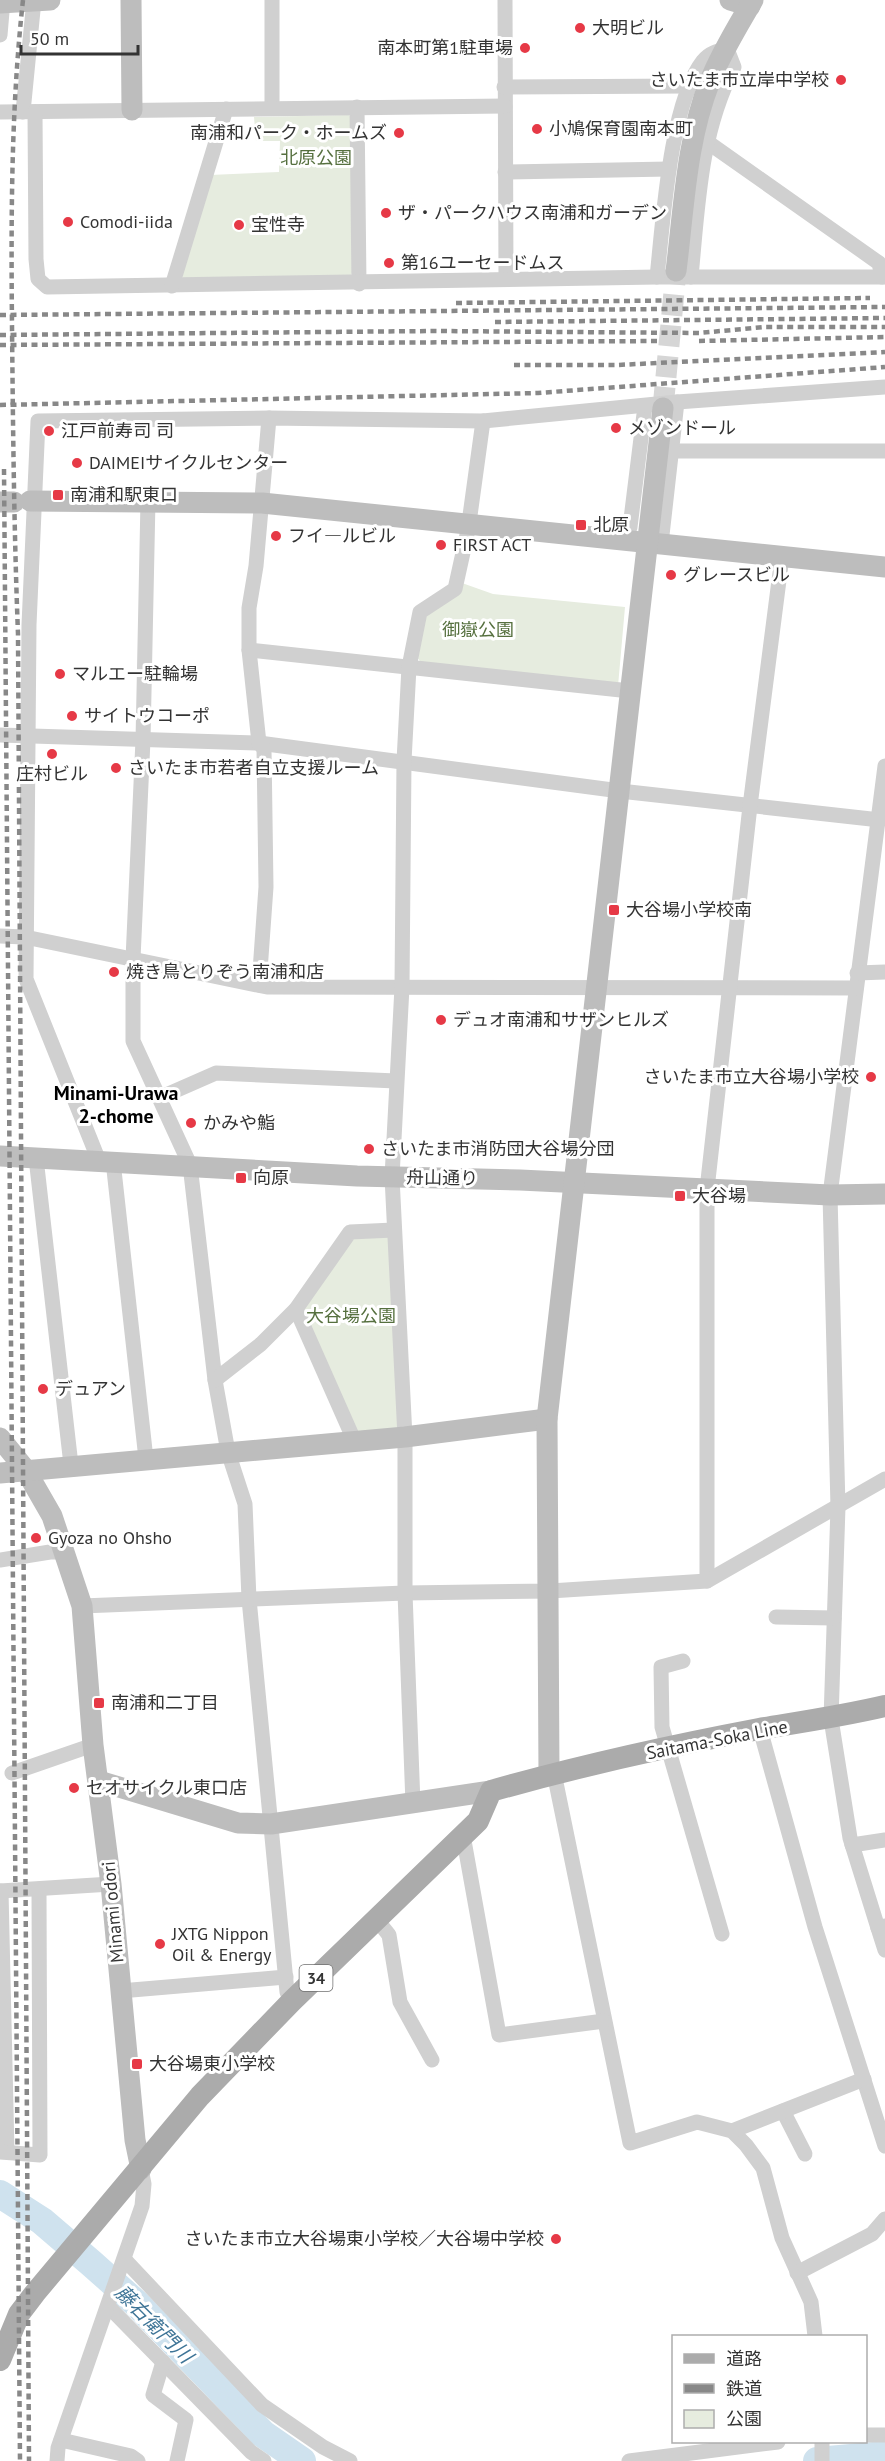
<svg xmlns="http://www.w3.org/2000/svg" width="885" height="2461" viewBox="0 0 885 2461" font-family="'PT Sans','Noto Sans JP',sans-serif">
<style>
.green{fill:#e6ecdf}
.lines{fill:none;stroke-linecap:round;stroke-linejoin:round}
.river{stroke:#cfe2ee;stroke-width:28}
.secondary-tunnel{stroke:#d6d6d6;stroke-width:21;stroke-dasharray:21 10;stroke-linecap:butt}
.street{stroke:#d0d0d0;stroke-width:15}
.secondary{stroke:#bdbdbd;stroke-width:21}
.primary{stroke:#ababab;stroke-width:22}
.rail{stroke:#888;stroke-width:4.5;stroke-dasharray:6 4.5;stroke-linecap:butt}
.poi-dot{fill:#e63946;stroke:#fff;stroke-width:2}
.labels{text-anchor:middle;stroke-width:6;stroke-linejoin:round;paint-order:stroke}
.shield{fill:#fff;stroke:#707070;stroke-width:1.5}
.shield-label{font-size:16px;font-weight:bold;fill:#333}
.poi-label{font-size:18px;fill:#333;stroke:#fff;text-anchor:start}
.park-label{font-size:18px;fill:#56703f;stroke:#fff}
.street-label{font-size:18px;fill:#333;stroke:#fff}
.neighbourhood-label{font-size:20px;font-weight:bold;fill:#000;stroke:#fff}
.water-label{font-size:20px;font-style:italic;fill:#3f7597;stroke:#fff}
</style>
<rect width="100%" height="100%" fill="#fff"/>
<g class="green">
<path d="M349,115l3,3v155l-2,3 -166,4 -3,-6 29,-99 69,-3 1,-31h-24l-2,-24z"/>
<path d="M462,583l31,11 132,13 -7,79 -196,-22 -5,-7 7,-41z"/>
<path d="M394,1230l11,207 -51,3 -58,-131 54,-77z"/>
</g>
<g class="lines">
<g class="river">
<path d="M0,2194l42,27 49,42 46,41 126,130 39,27"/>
<path d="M817,2461l68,-6"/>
</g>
<path class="secondary-tunnel" d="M663,408l13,-137"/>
<g class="street">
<path d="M505,0l1,279"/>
<path d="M0,35l3,-35"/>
<path d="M504,87l184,-1"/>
<path d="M357,107l2,177"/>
<path d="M272,108v-108"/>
<path d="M0,112l505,-6"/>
<path d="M23,112l11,-112"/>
<path d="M35,112l1,147 2,20 9,8 610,-10h228"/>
<path d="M706,141l173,122 3,14"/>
<path d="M505,172l164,-3"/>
<path d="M657,277c6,-55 13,-174 46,-216 6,-8 14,-10 24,-12l7,18c-34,66 -36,137 -43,210"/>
<path d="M172,286l54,-177"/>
<path d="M671,451h214"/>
<path d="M148,500l-5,240 -10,219v82l57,124 25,215 13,72 17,52 4,95 38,393 5,9"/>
<path d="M626,540l4,-13 15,-121"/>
<path d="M661,544l16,-142"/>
<path d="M249,650l381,41"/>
<path d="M0,735l259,8 361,48 260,29 5,-2"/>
<path d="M885,766l-55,429 8,312 -7,212 19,119 28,90 7,-2"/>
<path d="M0,936l25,1 242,50 589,1"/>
<path d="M857,973l28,-1"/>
<path d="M259,985l7,-98 -2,-138 -5,-6 -10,-93v-42l7,-42 13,-148"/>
<path d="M159,1098l57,-25 180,8"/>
<path d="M36,1158l35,307"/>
<path d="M99,1161l-73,-182 3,-354 9,-204 231,-3 214,3 194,-19 208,-15"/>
<path d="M113,1161l33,298"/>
<path d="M296,1309l58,131"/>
<path d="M215,1380l46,-36 35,-35 54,-77 44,-2"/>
<path d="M0,1560l50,-8h15"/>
<path d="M707,1581v-392l43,-383 32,-249"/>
<path d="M82,1606l323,-13 145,-2 157,-10 178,-102"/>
<path d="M776,1617l58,1"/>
<path d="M683,1661l-22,6 1,60 60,207"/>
<path d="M760,1729l55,198 70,219"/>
<path d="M12,1773l81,-28"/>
<path d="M554,1773l76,370 67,-21 35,9 14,14 17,23 19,70 29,64 4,34"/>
<path d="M413,1804l-8,-211v-156l-13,-260 10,-190 2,-226 5,-94 11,-55 35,-23 13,-59 15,-109"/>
<path d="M463,1835l36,200 105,-14"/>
<path d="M852,1845l33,-5"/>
<path d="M0,1891l111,-7"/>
<path d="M1,1891l6,261"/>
<path d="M377,1920l12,15 11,67 32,58"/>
<path d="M878,1928l7,22"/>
<path d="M120,1991l166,-14"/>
<path d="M783,2111l22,43"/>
<path d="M732,2131l132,-52"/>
<path d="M0,2152l40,3 -1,-264"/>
<path d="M125,2260l137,145 61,42 27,14"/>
<path d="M797,2273l75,-39 13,-15"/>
<path d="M109,2307l142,145 13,9"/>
<path d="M163,2362l-10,33 33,25 -9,41"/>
<path d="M866,2435h19"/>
<path d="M61,2440l70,16 7,5"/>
<path d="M822,2442v19"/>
<path d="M57,2461l1,-13 84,-242 2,-22 -3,-15"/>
<path d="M629,2461l149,-19"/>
</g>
<g class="secondary">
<path d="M131,0l1,110"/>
<path d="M730,0l20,6"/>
<path d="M0,3l50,-3"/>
<path d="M676,271c8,-63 10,-130 34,-190 11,-28 28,-55 43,-81"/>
<path d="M30,501l232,2 623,64"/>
<path d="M0,502h14"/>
<path d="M0,1156l357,20 163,4 310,15 55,-1"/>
<path d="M0,1438l25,31 27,47 30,90 11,139 18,139 24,256 6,29"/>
<path d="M0,1473l405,-36 142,-18"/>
<path d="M549,1775l-2,-356 116,-1011"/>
<path d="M99,1781l139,42 33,1 220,-33"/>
</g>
<path class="primary" d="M0,2360l19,-46 16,-21 165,-197 92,-95 186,-180 13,-30c88,-25 178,-45 268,-62 42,-7 84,-13 126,-23"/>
<g class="rail">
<path d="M23,0c-12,109 -12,217 -11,326 1,103 2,205 6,308l11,1827"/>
<path d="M456,303l414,-5"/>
<path d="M0,315l885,-8"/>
<path d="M495,322l390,-4"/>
<path d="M0,335l435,-4 264,2 66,-6h120"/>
<path d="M699,341l186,-4"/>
<path d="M0,345l660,-4"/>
<path d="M514,365h103l268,-13"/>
<path d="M0,405l538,-12 347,-26"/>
<path d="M4,469l16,1992"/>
</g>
</g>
<g class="poi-dot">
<circle cx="580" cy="28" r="6"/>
<circle cx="525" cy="48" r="6"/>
<circle cx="841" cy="80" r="6"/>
<circle cx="537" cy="129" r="6"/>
<circle cx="399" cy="133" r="6"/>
<circle cx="386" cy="213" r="6"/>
<circle cx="68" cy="222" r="6"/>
<circle cx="239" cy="225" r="6"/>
<circle cx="389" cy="263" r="6"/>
<circle cx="616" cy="428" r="6"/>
<circle cx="49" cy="431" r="6"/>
<circle cx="77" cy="463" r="6"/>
<rect x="52" y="489" width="12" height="12" rx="3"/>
<rect x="575" y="519" width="12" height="12" rx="3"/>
<circle cx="276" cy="536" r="6"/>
<circle cx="441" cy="545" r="6"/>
<circle cx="671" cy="575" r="6"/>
<circle cx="60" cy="674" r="6"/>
<circle cx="72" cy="716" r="6"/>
<circle cx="52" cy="754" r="6"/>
<circle cx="116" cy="768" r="6"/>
<rect x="608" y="904" width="12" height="12" rx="3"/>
<circle cx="114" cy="972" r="6"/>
<circle cx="441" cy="1020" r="6"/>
<circle cx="871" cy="1077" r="6"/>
<circle cx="191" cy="1123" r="6"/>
<circle cx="369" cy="1149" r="6"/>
<rect x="235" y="1172" width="12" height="12" rx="3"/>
<rect x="674" y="1190" width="12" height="12" rx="3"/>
<circle cx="43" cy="1389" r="6"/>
<circle cx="36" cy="1538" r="6"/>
<rect x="93" y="1697" width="12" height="12" rx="3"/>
<circle cx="74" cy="1788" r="6"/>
<circle cx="160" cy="1944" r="6"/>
<rect x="131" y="2058" width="12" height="12" rx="3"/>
<circle cx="556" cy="2239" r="6"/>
</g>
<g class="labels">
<rect class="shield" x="299.5" y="1965" width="33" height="26" rx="4.5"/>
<g class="shield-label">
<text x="316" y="1984">34</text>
</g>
<g class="poi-label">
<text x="592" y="34">大明ビル</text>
<text x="513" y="54" text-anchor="end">南本町第1駐車場</text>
<text x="829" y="86" text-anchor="end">さいたま市立岸中学校</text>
<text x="549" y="135">小鳩保育園南本町</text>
<text x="387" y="139" text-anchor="end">南浦和パーク・ホームズ</text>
<text x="398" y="219">ザ・パークハウス南浦和ガーデン</text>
<text x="80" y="228">Comodi-iida</text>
<text x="251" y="231">宝性寺</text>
<text x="401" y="269">第16ユーセードムス</text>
<text x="628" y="434">メゾンドール</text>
<text x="61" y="437">江戸前寿司 司</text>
<text x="89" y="469">DAIMEIサイクルセンター</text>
<text x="70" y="501">南浦和駅東口</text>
<text x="593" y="531">北原</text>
<text x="288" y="542">フイ―ルビル</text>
<text x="453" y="551">FIRST ACT</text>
<text x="683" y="581">グレースビル</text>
<text x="72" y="680">マルエー駐輪場</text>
<text x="84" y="722">サイトウコーポ</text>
<text x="128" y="774">さいたま市若者自立支援ルーム</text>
<text x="52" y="780" text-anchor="middle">庄村ビル</text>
<text x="626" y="916">大谷場小学校南</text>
<text x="126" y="978">焼き鳥とりぞう南浦和店</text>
<text x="453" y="1026">デュオ南浦和サザンヒルズ</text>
<text x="859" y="1083" text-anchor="end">さいたま市立大谷場小学校</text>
<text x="203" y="1129">かみや鮨</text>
<text x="381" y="1155">さいたま市消防団大谷場分団</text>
<text x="253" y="1184">向原</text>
<text x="692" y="1202">大谷場</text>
<text x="55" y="1395">デュアン</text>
<text x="48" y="1544">Gyoza no Ohsho</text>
<text x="111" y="1709">南浦和二丁目</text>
<text x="86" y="1794">セオサイクル東口店</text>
<text x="172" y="1940">JXTG Nippon<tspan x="172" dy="21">Oil &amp; Energy</tspan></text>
<text x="149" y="2070">大谷場東小学校</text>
<text x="544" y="2245" text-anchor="end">さいたま市立大谷場東小学校／大谷場中学校</text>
</g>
<g class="park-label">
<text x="316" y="164">北原公園</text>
<text x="478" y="636">御嶽公園</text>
<text x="351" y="1322">大谷場公園</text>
</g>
<g class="street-label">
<text transform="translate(442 1178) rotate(1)" y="6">舟山通り</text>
<text transform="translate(717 1740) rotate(-11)" y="6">Saitama-Soka Line</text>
<text transform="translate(113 1912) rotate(-95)" y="6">Minami odori</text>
</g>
<g class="neighbourhood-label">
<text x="116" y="1100">Minami-Urawa<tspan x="116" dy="23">2-chome</tspan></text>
</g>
<g class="water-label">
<text transform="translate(154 2324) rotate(45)" y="7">藤右衛門川</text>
</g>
</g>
<rect x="672" y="2335" width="195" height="108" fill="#ffffff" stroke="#adadad" stroke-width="1.5"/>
<rect x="684" y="2354" width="30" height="9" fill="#ababab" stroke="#adadad" stroke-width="1.5"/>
<text x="726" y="2365" font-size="18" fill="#333333">道路</text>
<rect x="684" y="2384" width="30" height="9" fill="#888888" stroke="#adadad" stroke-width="1.5"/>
<text x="726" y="2395" font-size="18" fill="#333333">鉄道</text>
<rect x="684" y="2410" width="30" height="18" fill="#e6ecdf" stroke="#adadad" stroke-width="1.5"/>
<text x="726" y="2425" font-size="18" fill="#333333">公園</text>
<path d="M21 45v9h117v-9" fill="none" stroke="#333333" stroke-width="3"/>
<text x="30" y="45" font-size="18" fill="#333333" stroke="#ffffff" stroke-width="4.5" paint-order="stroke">50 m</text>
</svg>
